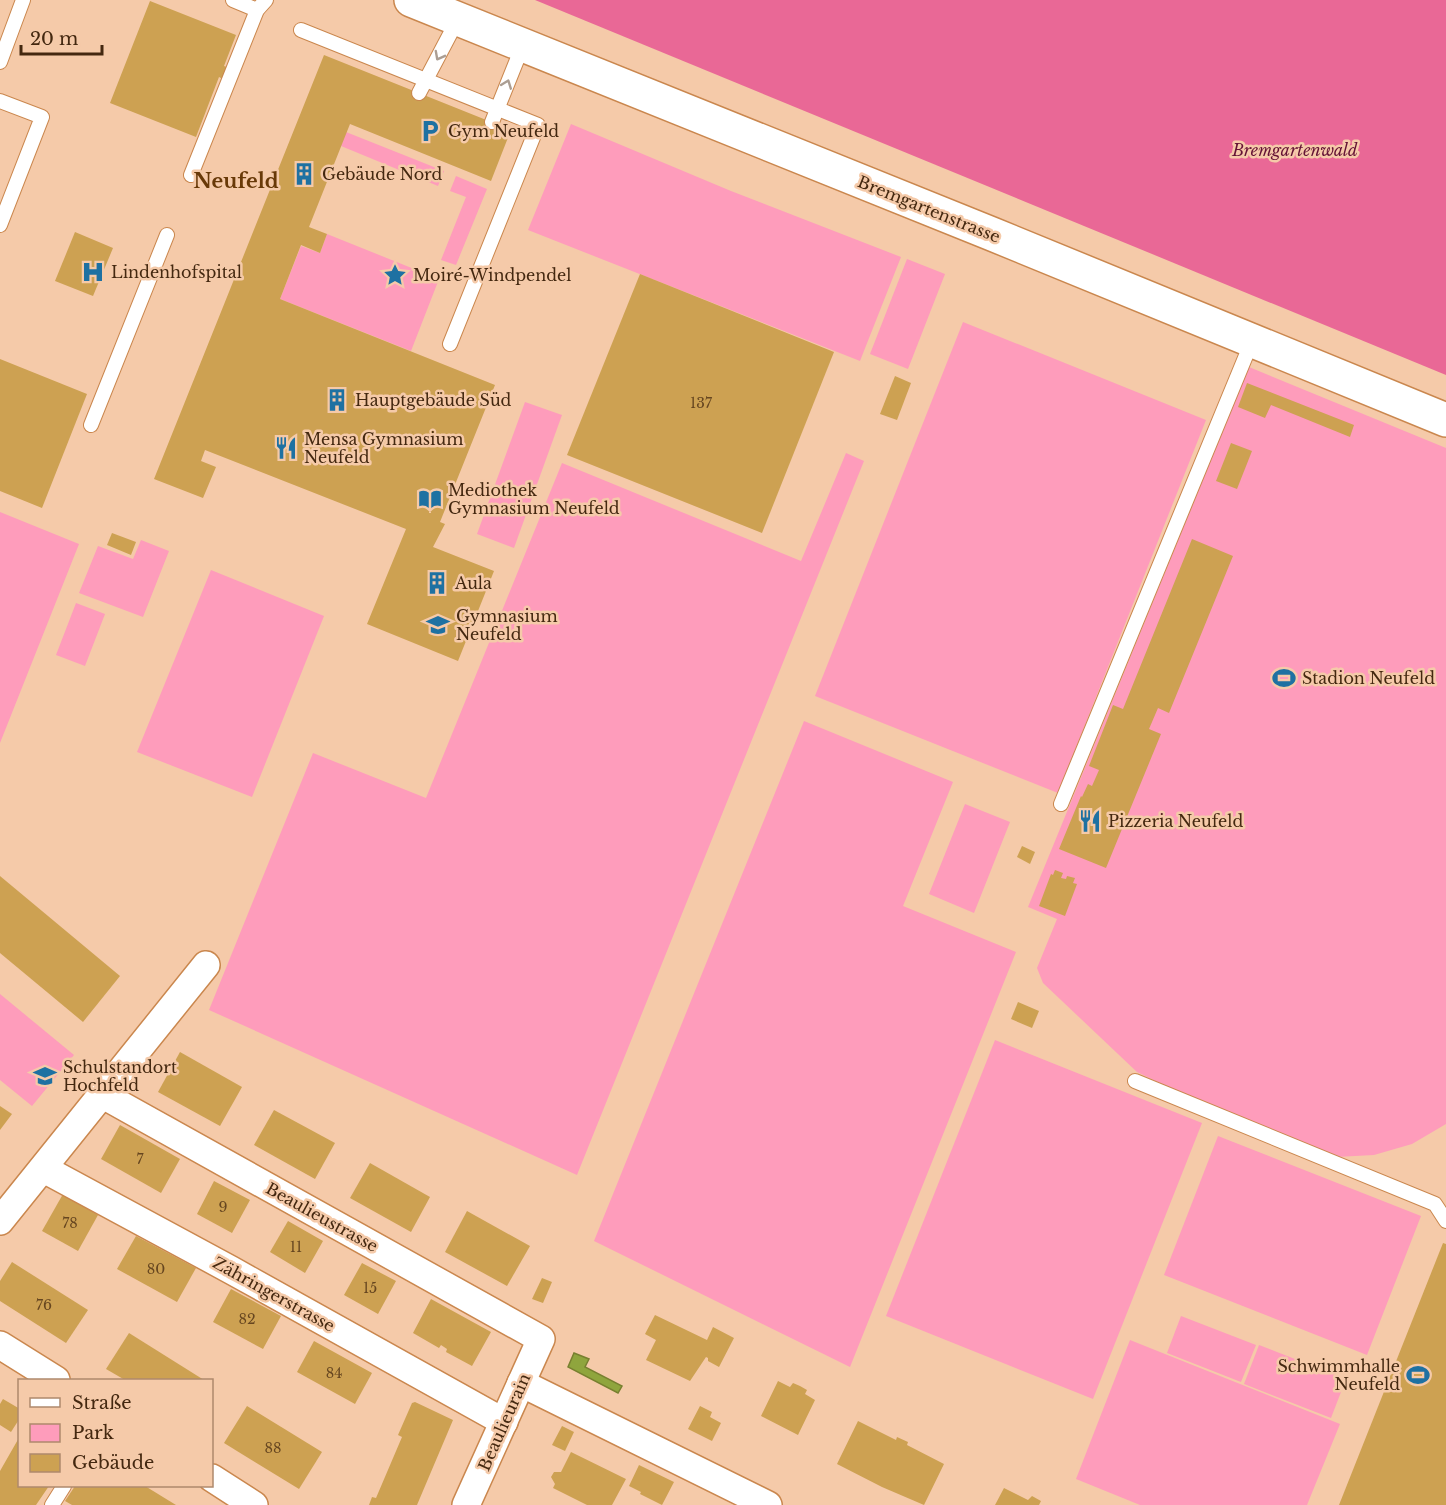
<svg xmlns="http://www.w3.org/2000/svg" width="1446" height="1505" viewBox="0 0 1446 1505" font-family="'Libre Baskerville',serif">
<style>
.green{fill:#fe9cbb}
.forest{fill:#e96896}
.water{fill:#8fa53d;stroke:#788030;stroke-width:1.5}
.building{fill:#cda152}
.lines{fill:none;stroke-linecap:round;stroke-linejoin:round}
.lane-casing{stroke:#ca874e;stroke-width:16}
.street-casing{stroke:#ca874e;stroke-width:30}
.secondary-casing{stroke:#ca874e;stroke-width:36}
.lane{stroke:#fff;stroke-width:14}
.street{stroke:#fff;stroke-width:27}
.secondary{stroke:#fff;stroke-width:33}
.oneway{stroke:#ab9e93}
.labels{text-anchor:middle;stroke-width:5;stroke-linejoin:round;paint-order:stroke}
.number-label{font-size:14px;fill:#664620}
.poi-label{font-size:16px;fill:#442810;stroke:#f5caa9;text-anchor:start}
.park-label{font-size:16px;font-style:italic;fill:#641235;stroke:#f5caa9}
.street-label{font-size:16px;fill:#442810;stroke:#f5caa9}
.quarter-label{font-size:20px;font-weight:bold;fill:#683908;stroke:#f5caa9}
</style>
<rect width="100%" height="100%" fill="#f5caa9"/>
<g class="green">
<path d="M571,124l160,67 170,66 -41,104 -332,-131z"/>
<path d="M346,132l98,39 -6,15 -97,-40z"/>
<path d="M456,176l31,13 -31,76 -15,-5 25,-63 -16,-6z"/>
<path d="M327,234l112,45 -28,72 -131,-52 21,-53 19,7z"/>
<path d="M907,259l38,15 -37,95 -38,-15z"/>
<path d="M963,322l243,98 -148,373 -243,-97z"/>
<path d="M1249,367l197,81v676l-34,20 -38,11 -38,2 -41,-9 -158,-76 -94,-89 -6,-15 20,-49 -29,-12z"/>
<path d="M525,402l37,13 -48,133 -37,-14z"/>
<path d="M846,453l18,8 -287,714 -368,-165 104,-257 113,45 136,-335 239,98z"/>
<path d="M0,512l79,32 -79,199z"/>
<path d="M141,540l28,11 -26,66 -64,-24 19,-47 35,13z"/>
<path d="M211,570l113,46 -72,181 -115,-45z"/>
<path d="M76,603l29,11 -20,52 -29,-11z"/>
<path d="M804,721l149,61 -50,124 113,46 -166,415 -256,-126z"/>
<path d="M965,804l45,18 -36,91 -45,-19z"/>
<path d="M0,994l74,61 -42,51 -32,-26z"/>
<path d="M995,1040l207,83 -109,276 -207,-83z"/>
<path d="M1218,1136l203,80 -54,139 -203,-80z"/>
<path d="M1181,1316l75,29 -15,37 -74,-29z"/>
<path d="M1130,1340l210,84 -33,81h-167l-64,-26z"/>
<path d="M1259,1345l87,34 -15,39 -87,-34z"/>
</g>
<path class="forest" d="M535,0h911v375z"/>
<path class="water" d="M574,1353l15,6 -4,8 37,19 -4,7 -50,-26z"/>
<g class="building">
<path d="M150,1l86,34 -12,31 5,2 -4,12 -6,-3 -23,60 -86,-34z"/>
<path d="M324,55l187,75 -20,51 -141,-57 -41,103 18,7 -7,19 -19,-8 -21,54 215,86 -55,137 5,2 -12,23 61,24 -36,90 -91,-37 39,-95 -201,-79 -4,11 15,6 -13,31 -49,-19z"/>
<path d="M75,232l38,16 -20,48 -38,-15z"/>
<path d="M640,274l194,78 -72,181 -195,-78z"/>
<path d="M0,359l87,35 -45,114 -42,-17z"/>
<path d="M895,376l16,7 -14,37 -17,-6z"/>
<path d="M1247,383l107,42 -4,12 -79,-32 -6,13 -27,-11z"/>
<path d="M1231,443l21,8 -15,38 -21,-8z"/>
<path d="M112,533l24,9 -5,13 -24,-10z"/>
<path d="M1192,539l41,17 -64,157 -11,-5 -9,21 12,5 -55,134 -47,-19 22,-53 1,1 6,-13 4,2 7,-16 -10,-4 24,-61 10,4z"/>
<path d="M1022,846l13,6 -5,12 -13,-7z"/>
<path d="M1055,870l8,3 -2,5 5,1 1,-3 8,2 -2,5 4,1 -12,32 -26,-10 12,-32 2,1z"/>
<path d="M0,876l120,100 -37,46 -83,-69z"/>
<path d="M1018,1002l21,9 -7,17 -21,-9z"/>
<path d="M180,1052l62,35 -22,39 -62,-34z"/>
<path d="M0,1106l12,8 -12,16z"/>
<path d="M274,1110l61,33 -20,36 -61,-34z"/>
<path d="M120,1125l60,34 -19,34 -60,-34z"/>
<path d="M370,1163l60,34 -19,35 -61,-34z"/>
<path d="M214,1181l36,19 -18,33 -35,-19z"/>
<path d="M63,1194l35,21 -20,36 -36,-20z"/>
<path d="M467,1211l63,35 -23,40 -62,-34z"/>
<path d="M288,1221l35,20 -18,32 -35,-21z"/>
<path d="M136,1236l60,32 -19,34 -60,-33z"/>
<path d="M1443,1243l3,1v261h-107z"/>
<path d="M12,1262l76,48 -22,33 -66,-42v-20z"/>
<path d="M362,1263l34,18 -18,33 -34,-19z"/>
<path d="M542,1278l10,4 -9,21 -11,-4z"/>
<path d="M231,1289l50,27 -18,33 -50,-27z"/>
<path d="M431,1299l60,33 -19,34 -26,-14 1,-3 -6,-4 -2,3 -26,-15z"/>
<path d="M655,1315l52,25 6,-13 21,11 -15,29 -11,-6v-3l-2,-1 -16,24 -44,-21 10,-20 -11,-6z"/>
<path d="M129,1333l75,47h-79l-19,-11z"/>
<path d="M314,1341l58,32 -17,31 -58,-32z"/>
<path d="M778,1381l12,6 3,-4 7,3 7,4 -2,4 10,6 -17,35 -37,-19z"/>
<path d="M3,1399l17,10v9l-9,14 -11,-7v-21z"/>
<path d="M415,1402l38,18 -36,85h-48l3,-8 4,1 26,-61 -4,-2 14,-32z"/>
<path d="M247,1406l75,46 -23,37 -75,-46z"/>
<path d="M700,1406l12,6 -2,5 11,6 -9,18 -24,-12z"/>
<path d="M858,1421l38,19 1,-3 11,5 -1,3 37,19 -20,41 -42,-18 -45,-23z"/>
<path d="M562,1426l12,6 -9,19 -13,-6z"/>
<path d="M20,1436v50h29l-13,19h-36v-34z"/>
<path d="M571,1452l55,27 -14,26h-25l-34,-17 2,-4 -4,-7 3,-5h7z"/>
<path d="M639,1465l35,17 -12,23 -22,-11 1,-2 -12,-6z"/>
<path d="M75,1486h70l31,19h-104l-7,-4z"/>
<path d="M1004,1488l24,12 4,-4 9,5 -2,4h-44z"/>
</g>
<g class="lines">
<g class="lane-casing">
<g id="lane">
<path d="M233,0l24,10"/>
<path d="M301,30l237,95 -88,219"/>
<path d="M0,62l23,-62"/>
<path d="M419,93l39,-74"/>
<path d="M0,101l42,16 -42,108"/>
<path d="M492,122l31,-77"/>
<path d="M191,175l66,-165 9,-10"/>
<path d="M91,425l76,-190"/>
<path d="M1061,804l191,-463"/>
<path d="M1135,1081l300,123 11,17"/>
<path d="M52,1505l12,-19"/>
</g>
</g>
<g class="street-casing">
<g id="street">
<path d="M103,1095l438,244 -75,166"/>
<path d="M44,1169l187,101 273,152"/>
<path d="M0,1221l206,-256"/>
<path d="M0,1345l56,35"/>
<path d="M521,1383l247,122"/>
<path d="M212,1478l42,27"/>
</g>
</g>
<g class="secondary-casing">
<path id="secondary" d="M411,0l581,234 454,186"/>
</g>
<use href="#lane" class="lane"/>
<use href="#street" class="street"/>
<use href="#secondary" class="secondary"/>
</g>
<defs><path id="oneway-chevron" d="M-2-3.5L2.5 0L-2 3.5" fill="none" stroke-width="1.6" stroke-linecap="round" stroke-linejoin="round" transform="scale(1.5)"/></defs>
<g class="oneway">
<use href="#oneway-chevron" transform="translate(439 56) rotate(118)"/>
<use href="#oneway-chevron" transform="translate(507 84) rotate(-69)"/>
</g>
<defs>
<g id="parking-bare" transform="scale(1.8)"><path d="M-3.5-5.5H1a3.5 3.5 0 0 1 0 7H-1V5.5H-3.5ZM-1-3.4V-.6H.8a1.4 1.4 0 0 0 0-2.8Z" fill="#1e71a2" stroke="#f5caa9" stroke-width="2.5" paint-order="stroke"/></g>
<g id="building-bare" transform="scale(1.8)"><path d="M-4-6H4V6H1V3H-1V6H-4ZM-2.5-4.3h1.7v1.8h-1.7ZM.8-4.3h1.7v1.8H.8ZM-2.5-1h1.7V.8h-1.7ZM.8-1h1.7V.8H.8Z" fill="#1e71a2" stroke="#f5caa9" stroke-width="2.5" paint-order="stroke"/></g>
<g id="hospital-bare" transform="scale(1.8)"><path d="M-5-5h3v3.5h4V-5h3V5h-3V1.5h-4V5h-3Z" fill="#1e71a2" stroke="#f5caa9" stroke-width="2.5" paint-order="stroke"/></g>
<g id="sight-bare" transform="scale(1.8)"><path d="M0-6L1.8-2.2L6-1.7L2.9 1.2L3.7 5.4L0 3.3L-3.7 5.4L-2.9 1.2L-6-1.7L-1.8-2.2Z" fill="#1e71a2" stroke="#f5caa9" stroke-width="2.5" paint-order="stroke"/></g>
<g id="restaurant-bare" transform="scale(1.8)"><path d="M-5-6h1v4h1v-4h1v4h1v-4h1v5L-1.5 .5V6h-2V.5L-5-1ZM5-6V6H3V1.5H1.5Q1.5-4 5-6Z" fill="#1e71a2" stroke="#f5caa9" stroke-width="2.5" paint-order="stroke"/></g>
<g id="library-bare" transform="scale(1.8)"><path d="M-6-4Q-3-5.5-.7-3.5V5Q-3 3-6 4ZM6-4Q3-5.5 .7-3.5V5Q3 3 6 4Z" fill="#1e71a2" stroke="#f5caa9" stroke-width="2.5" paint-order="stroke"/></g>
<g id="school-bare" transform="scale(1.8)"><path d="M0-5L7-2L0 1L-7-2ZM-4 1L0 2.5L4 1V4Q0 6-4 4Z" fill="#1e71a2" stroke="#f5caa9" stroke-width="2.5" paint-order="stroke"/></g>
<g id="stadium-bare" transform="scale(1.8)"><path d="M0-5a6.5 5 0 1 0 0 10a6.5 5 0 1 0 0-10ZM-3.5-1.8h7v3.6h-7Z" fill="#1e71a2" stroke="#f5caa9" stroke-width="2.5" paint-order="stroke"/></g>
</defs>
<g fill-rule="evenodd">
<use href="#parking-bare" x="430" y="131"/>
<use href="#building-bare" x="304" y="174"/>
<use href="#hospital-bare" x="93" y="272"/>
<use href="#sight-bare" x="395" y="275"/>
<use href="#building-bare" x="337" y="400"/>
<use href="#restaurant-bare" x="286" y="448"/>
<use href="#library-bare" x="430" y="499"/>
<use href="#building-bare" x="437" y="583"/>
<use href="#school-bare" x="438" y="625"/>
<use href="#stadium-bare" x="1284" y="678"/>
<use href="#restaurant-bare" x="1090" y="821"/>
<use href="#school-bare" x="45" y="1076"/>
<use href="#stadium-bare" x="1418" y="1375"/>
</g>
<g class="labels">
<g class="number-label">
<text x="701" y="408">137</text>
<text x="140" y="1164">7</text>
<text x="223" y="1212">9</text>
<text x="70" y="1228">78</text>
<text x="296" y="1252">11</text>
<text x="156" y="1274">80</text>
<text x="370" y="1293">15</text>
<text x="44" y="1310">76</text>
<text x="247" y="1324">82</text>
<text x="334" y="1378">84</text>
<text x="273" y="1453">88</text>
</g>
<g class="poi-label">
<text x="448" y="137">Gym Neufeld</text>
<text x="322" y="180">Gebäude Nord</text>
<text x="111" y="278">Lindenhofspital</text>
<text x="413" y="281">Moiré-Windpendel</text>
<text x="355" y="406">Hauptgebäude Süd</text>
<text x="304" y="445">Mensa Gymnasium<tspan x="304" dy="18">Neufeld</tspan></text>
<text x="448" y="496">Mediothek<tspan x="448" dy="18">Gymnasium Neufeld</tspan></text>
<text x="455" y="589">Aula</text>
<text x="456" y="622">Gymnasium<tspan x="456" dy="18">Neufeld</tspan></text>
<text x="1302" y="684">Stadion Neufeld</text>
<text x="1108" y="827">Pizzeria Neufeld</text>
<text x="63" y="1073">Schulstandort<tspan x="63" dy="18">Hochfeld</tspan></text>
<text x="1400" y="1372" text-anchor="end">Schwimmhalle<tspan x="1400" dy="18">Neufeld</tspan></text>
</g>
<g class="park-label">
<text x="1295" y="156">Bremgartenwald</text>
</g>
<g class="street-label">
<text transform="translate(929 209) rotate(22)" y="6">Bremgartenstrasse</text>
<text transform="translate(322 1217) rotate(29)" y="6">Beaulieustrasse</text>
<text transform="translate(274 1294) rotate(29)" y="6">Zähringerstrasse</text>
<text transform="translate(504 1422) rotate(-66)" y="6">Beaulieurain</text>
</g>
<g class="quarter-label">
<text x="236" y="188">Neufeld</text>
</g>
</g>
<rect x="18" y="1379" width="195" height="108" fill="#f5caa9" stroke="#ae896c" stroke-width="1.5"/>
<rect x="30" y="1398" width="30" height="9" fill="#ffffff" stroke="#ae896c" stroke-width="1.5"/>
<text x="72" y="1409" font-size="18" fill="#442810">Straße</text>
<rect x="30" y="1424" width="30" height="18" fill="#fe9cbb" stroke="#ae896c" stroke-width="1.5"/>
<text x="72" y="1439" font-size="18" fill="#442810">Park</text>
<rect x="30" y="1454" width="30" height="18" fill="#cda152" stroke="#ae896c" stroke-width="1.5"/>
<text x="72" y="1469" font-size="18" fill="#442810">Gebäude</text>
<path d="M21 45v9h81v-9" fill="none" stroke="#442810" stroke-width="3"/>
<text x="30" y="45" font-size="18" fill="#442810" stroke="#f5caa9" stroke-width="4.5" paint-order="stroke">20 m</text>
</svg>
